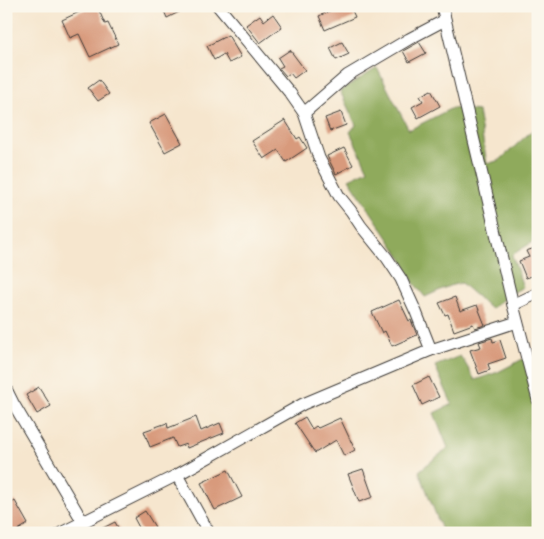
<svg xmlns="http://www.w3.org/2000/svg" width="544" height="539" viewBox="0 0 544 539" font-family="'Patrick Hand',sans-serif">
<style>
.forest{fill:#8faa5c;stroke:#56633c}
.building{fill:#d89a7b}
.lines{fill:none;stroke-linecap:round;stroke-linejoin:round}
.minor-casing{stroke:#3d3a37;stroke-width:13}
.minor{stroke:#fff;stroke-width:11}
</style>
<rect width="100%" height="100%" fill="#fbf7ec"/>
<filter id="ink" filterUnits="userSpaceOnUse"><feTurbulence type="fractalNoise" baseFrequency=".02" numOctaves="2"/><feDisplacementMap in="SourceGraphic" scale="10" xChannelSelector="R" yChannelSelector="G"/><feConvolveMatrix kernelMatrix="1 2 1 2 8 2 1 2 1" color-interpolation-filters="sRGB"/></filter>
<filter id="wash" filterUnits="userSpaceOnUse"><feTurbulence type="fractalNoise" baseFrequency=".0096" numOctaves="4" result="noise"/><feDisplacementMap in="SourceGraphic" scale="20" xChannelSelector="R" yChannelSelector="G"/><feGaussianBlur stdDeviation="1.12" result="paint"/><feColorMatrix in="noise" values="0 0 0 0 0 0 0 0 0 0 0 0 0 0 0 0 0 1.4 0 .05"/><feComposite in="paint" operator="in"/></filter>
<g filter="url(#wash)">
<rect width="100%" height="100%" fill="#f6e6ce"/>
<g class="forest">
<path d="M377,68l32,62 43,-22 26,3 9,53 13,-4 38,-35v76l-7,12 5,27 -24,15 11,32 -16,9 -16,13 -30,-26 -12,3 -24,11 -12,-15 -11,-23 -53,-80 19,-9 -18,-38 6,-7 -16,-34z"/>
<path d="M538,351v182h-95l-24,-62 29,-23 -14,-35 18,-9 -17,-38 25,-10 5,7 10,17 23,-8z"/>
</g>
<g id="blocks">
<g class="building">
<path d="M92,6h5l8,18 3,-1 10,21 -28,13 -11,-23 -9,4 -8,-18z"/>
<path d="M162,6h29l-24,12z"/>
<path d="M340,6h10l5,11 -30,13 -6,-14z"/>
<path d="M273,14l9,13 -22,16 -14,-18 14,-10 4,6z"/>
<path d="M228,35l13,22 -12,6 -5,-9 -10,6 -7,-14z"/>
<path d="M342,42l7,12 -13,6 -6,-12z"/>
<path d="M419,42l7,11 -17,9 -6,-11z"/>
<path d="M290,50l15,20 -11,8 -4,-5 -4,3 -7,-8 4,-2 -5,-8z"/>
<path d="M99,80l10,14 -11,7 -10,-13z"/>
<path d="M431,90l9,16 -22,12 -6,-11 11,-6 -3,-5z"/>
<path d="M341,112l5,13 -16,6 -5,-13z"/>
<path d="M166,114l16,29 -17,9 -16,-29z"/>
<path d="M285,120l12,19 3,-2 7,11 -21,14 -8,-12 -14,9 -12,-18z"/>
<path d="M344,148l9,17 -17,9 -9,-18z"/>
<path d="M535,248l3,6v25h-2l-1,-4 -9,3 -7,-17 10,-4 -3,-6z"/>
<path d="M455,297l5,14 17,-6 8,20 -10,3 -2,-4 -19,7 -6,-17 -3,1 -6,-12z"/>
<path d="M399,300l10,21 2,-1 6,15 -25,11 -7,-15 -3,2 -10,-21z"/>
<path d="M492,338l1,4 7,-2 6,18 -18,6 2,6 -11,4 -9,-24 11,-3 -2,-5z"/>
<path d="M429,377l10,20 -17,8 -9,-20z"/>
<path d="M39,387l12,19 -14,8 -11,-19z"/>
<path d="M196,417l5,14 19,-8 4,10 -37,15 -1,-4 -9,3 -4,-9 -23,9 -6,-16 23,-8 1,5z"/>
<path d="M305,417l7,12 4,-3 2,2 22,-10 15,32 -11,6 -8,-16 -21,13 -20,-30z"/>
<path d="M363,469l10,28 -14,5 -11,-28z"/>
<path d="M228,470l14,27 -27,13 -14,-27z"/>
<path d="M15,501l13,23 -15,9h-7v-27z"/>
<path d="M145,511l10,16 -9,6h-4l-8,-15z"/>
<path d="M115,522l6,11h-28z"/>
</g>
</g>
</g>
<g filter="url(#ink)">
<use href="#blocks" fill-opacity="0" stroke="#3d3a37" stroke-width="1"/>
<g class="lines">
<g class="minor-casing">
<g id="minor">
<path d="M218,6l72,87 14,20 15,45 20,38 12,15 10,15 26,32 14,21 15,33 15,38"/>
<path d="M442,6l71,299 25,95"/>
<path d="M304,113l44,-38 61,-36 36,-19"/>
<path d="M513,305l25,-12"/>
<path d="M6,389l7,14 70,119"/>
<path d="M177,475l32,58"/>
<path d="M61,533l116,-58 126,-71 128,-54 86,-28"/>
</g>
</g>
<use href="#minor" class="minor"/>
</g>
</g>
<rect width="544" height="539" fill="none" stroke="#fbf7ec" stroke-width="25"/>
</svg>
